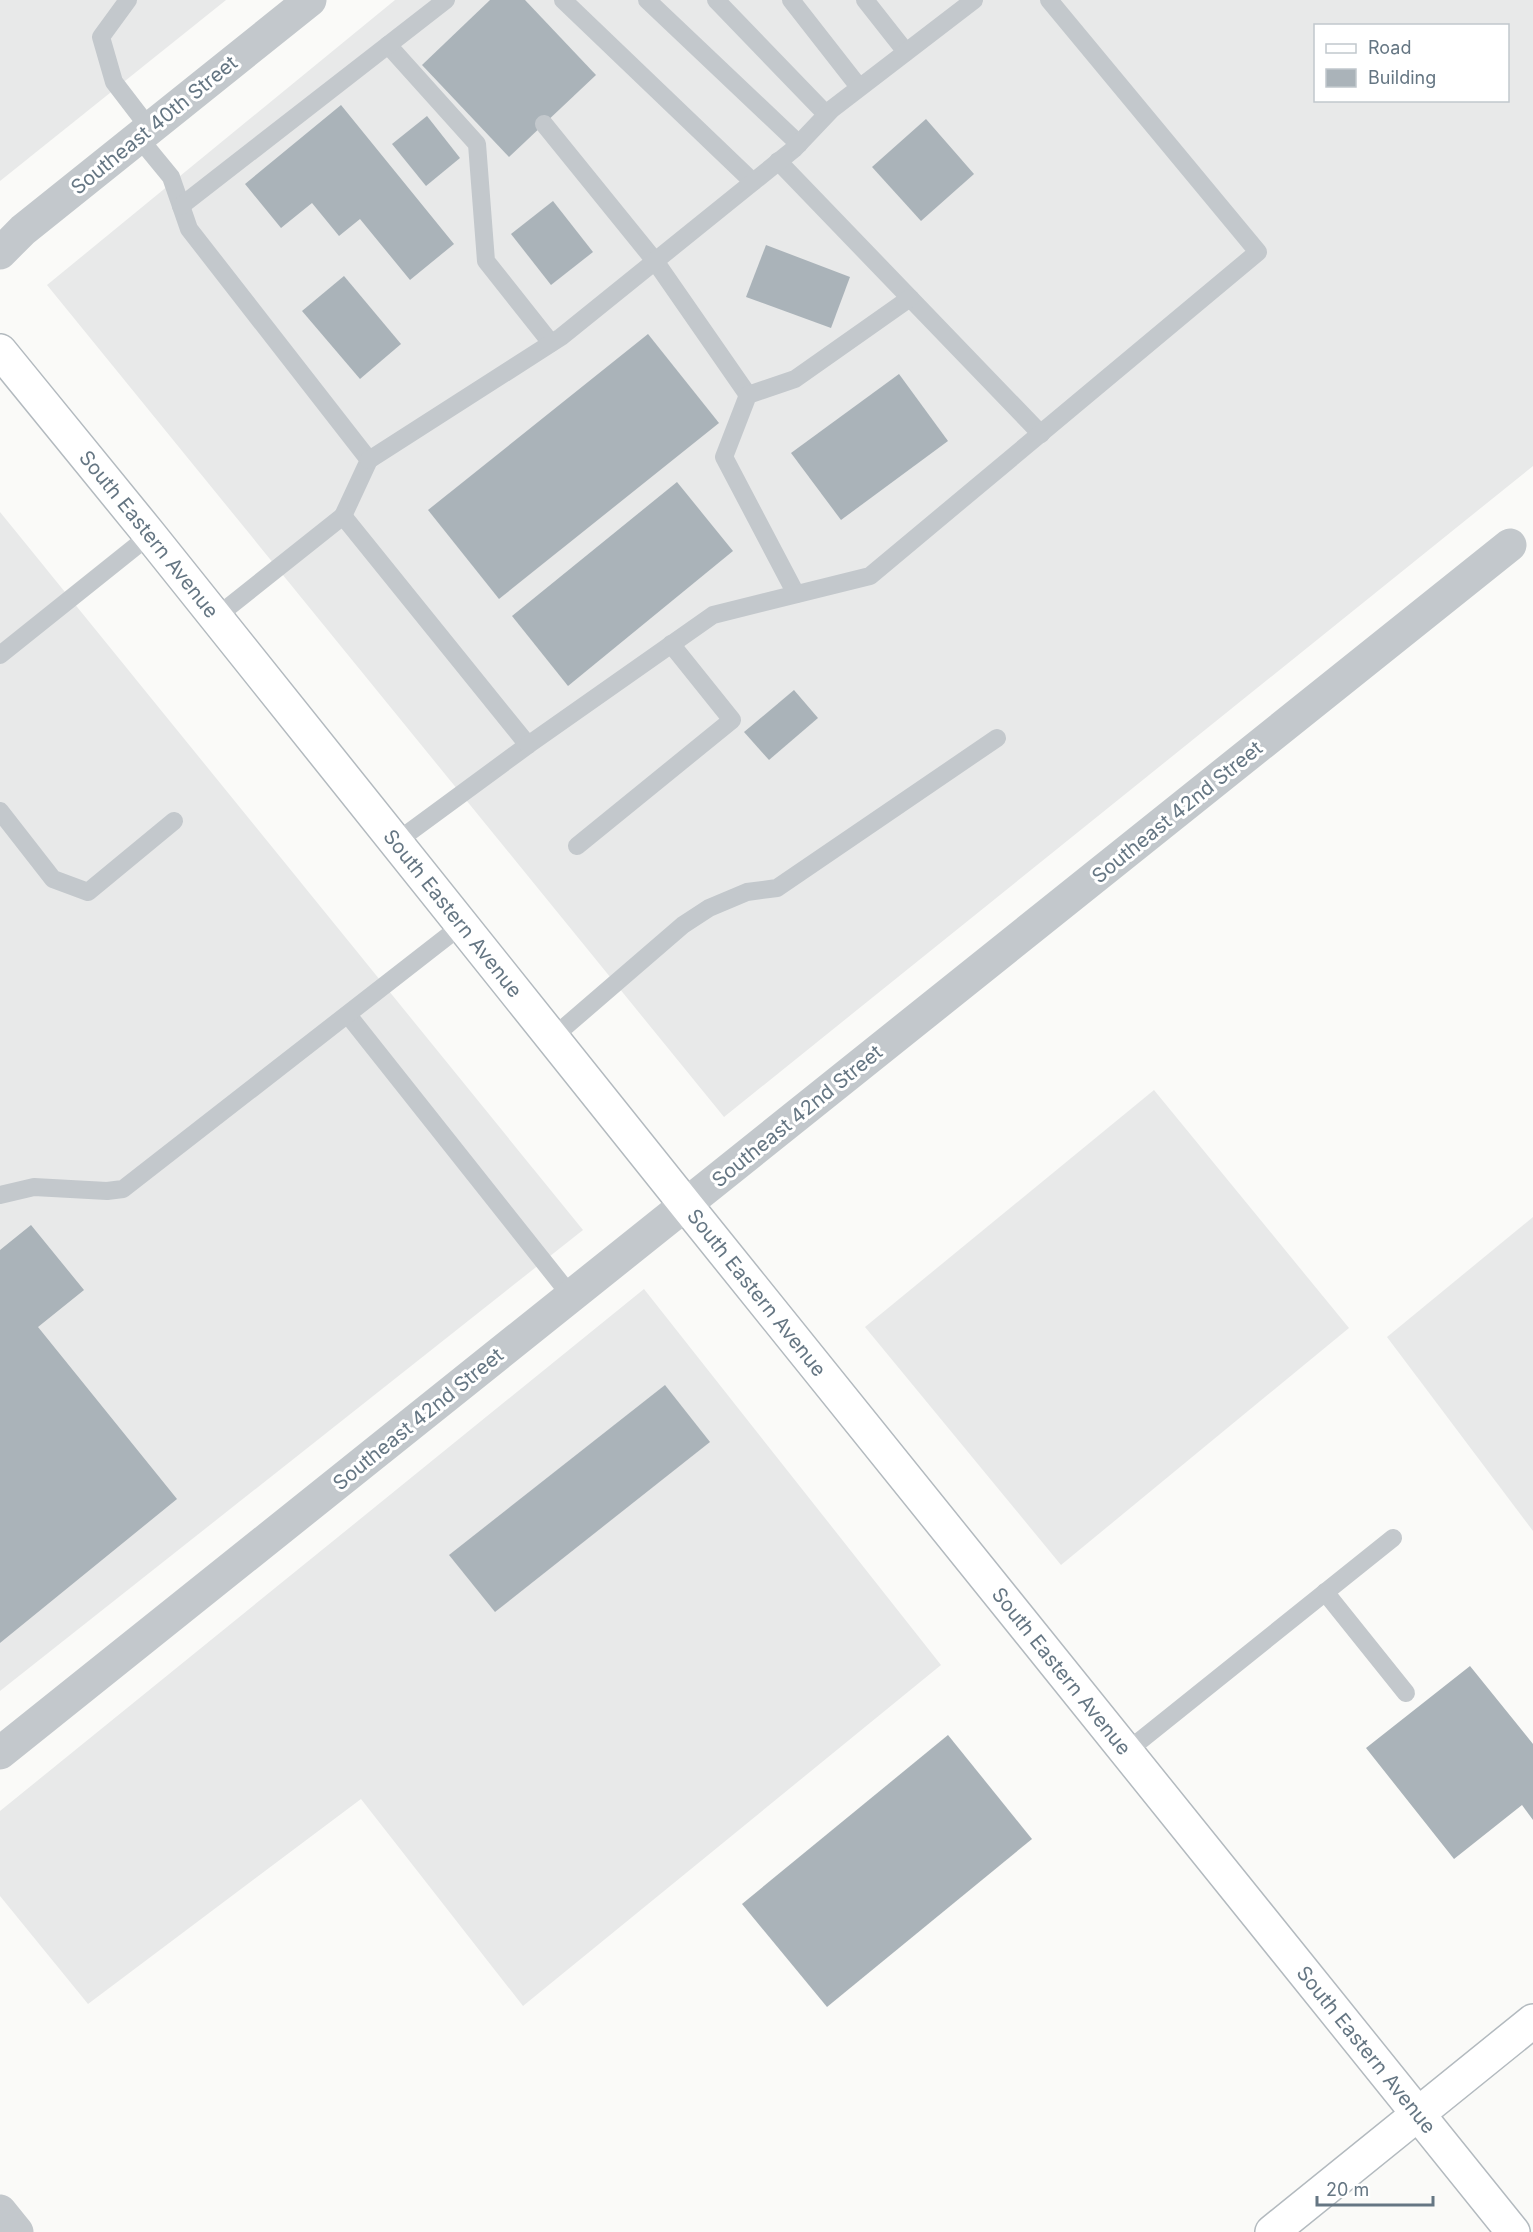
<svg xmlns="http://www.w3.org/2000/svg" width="1533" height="2232" viewBox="0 0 1533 2232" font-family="Inter,sans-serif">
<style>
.built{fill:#e8e9e9;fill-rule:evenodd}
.building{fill:#aab3b9}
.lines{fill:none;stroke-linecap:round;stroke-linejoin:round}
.secondary-casing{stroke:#b3babf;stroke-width:36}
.lane{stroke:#c3c8cc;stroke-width:18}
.street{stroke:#c3c8cc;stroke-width:33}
.secondary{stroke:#fff;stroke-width:33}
.labels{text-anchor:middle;stroke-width:6;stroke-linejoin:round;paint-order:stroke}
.street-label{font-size:20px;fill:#657683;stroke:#fff}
</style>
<rect width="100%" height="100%" fill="#fafaf8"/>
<g class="built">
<path d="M0,0h226l-226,181z"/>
<path d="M395,0h1138v466l-809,651 -677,-832zM1316,26h192v74h-192z"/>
<path d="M0,512l583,718 -583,461z"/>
<path d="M1154,1090l195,238 -288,237 -196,-238z"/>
<path d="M1533,1217v314l-146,-194z"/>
<path d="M644,1289l297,376 -418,341 -162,-207 -273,205 -88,-108v-85z"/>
</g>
<g class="building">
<path d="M490,0h35l71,75 -87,82 -87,-92z"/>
<path d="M341,105l113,139 -44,36 -50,-61 -21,17 -27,-33 -31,25 -36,-44z"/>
<path d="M427,116l33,42 -34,28 -34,-42z"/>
<path d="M926,119l48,55 -53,47 -49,-54z"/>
<path d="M553,201l40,51 -42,33 -40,-51z"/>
<path d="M766,245l84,32 -19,51 -85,-31z"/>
<path d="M344,276l57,68 -41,35 -58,-68z"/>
<path d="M648,334l71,89 -220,176 -71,-89z"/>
<path d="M899,374l49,67 -107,79 -50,-67z"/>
<path d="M677,482l56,69 -165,135 -56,-70z"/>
<path d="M794,690l24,28 -49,42 -25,-28z"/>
<path d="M31,1225l53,65 -46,37 139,172 -177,144v-393z"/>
<path d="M665,1385l45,57 -215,170 -46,-57z"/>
<path d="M1470,1666l63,78v76l-11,-15 -68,54 -88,-111z"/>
<path d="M948,1735l84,104 -205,168 -85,-103z"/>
</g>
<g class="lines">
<g class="secondary-casing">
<g id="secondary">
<path id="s1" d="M0,351l150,184 536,670 827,1027"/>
<path d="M1272,2232l261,-211"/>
</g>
</g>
<g class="lane">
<path d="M128,0l-27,37 13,45 36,47"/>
<path d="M563,0l190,182"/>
<path d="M647,0l152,144"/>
<path d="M716,0l110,114"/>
<path d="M791,0l68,87"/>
<path d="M865,0l41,52"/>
<path d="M388,45l89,99 9,117 65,82"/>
<path d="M544,124l111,137 93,134"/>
<path d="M139,138l32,39 18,52 180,231 -26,56"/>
<path d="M778,161l263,273"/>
<path d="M181,206l265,-206"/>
<path d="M369,460l192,-123 233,-188 38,-40 142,-109"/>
<path d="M796,594l-72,-137 24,-62 47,-16 115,-81"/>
<path d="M216,617l127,-101 185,229 -132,97"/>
<path d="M0,655l150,-120"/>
<path d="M528,745l185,-130 157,-39 388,-324 -209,-252"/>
<path d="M0,811l53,68 35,13 86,-71"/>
<path d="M577,846l155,-126 -61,-76"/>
<path d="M348,1015l223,281"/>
<path d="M552,1038l131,-113 26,-17 38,-16 30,-4 220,-150"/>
<path d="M0,1195l34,-8 73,4 16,-2 339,-264"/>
<path d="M1325,1592l81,101"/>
<path d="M1126,1752l267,-214"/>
</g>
<g class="street">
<path d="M0,253l23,-23 287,-230"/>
<path d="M0,1753l1510,-1208"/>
<path d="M0,2211l17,21"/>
</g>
<use href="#secondary" class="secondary"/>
</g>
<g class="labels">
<g class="street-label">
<text transform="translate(154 125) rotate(-39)" y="7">Southeast 40th Street</text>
<text dy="7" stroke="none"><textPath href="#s1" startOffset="236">South Eastern Avenue</textPath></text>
<text transform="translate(1177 812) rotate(-39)" y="7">Southeast 42nd Street</text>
<text dy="7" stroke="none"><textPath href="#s1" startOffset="722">South Eastern Avenue</textPath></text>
<text transform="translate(797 1116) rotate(-39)" y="7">Southeast 42nd Street</text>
<text dy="7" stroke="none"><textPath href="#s1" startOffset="1208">South Eastern Avenue</textPath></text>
<text transform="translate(418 1419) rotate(-39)" y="7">Southeast 42nd Street</text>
<text dy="7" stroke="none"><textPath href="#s1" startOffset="1694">South Eastern Avenue</textPath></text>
<text dy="7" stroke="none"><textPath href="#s1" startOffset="2180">South Eastern Avenue</textPath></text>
</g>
</g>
<rect x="1314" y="24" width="195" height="78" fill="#ffffff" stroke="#c1c8cd" stroke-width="1.5"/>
<rect x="1326" y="44" width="30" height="9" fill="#ffffff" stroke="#c1c8cd" stroke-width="1.5"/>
<text x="1368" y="54" font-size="18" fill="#657683">Road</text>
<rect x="1326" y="69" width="30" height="18" fill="#aab3b9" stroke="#c1c8cd" stroke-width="1.5"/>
<text x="1368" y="84" font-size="18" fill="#657683">Building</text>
<path d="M1317 2196v9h116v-9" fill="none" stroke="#657683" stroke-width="3"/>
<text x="1326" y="2196" font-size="18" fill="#657683" stroke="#ffffff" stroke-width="4.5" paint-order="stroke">20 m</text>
</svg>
